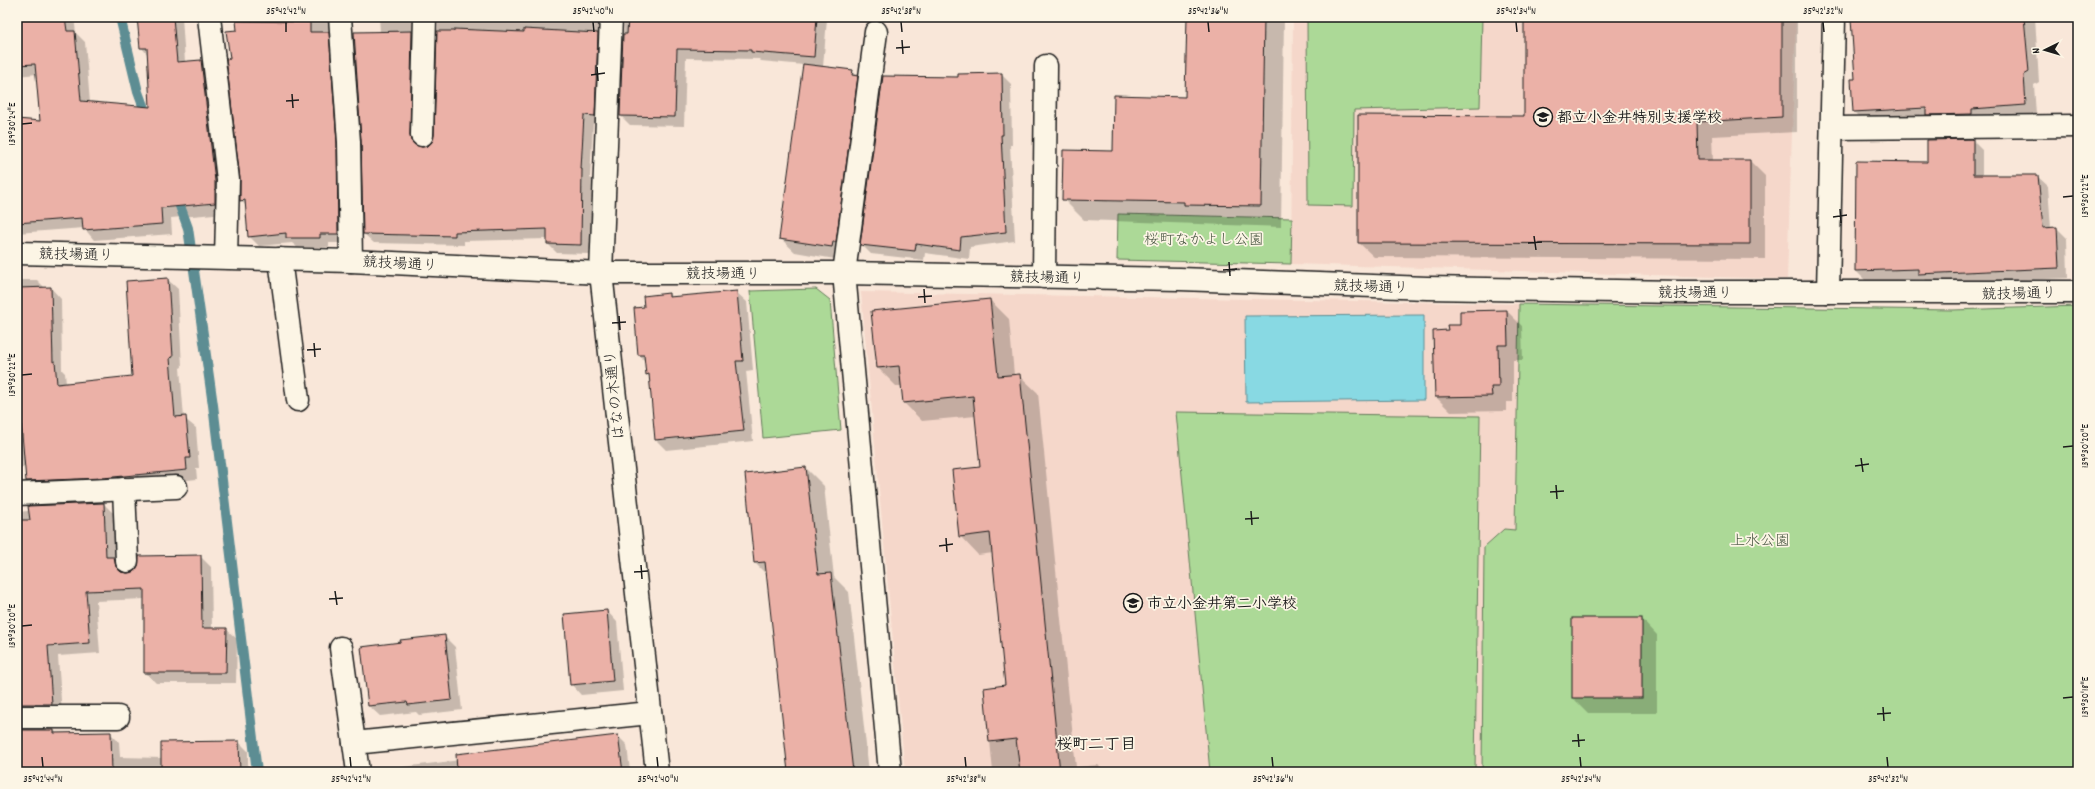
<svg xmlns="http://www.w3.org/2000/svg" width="2095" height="789" viewBox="0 0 2095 789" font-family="Dekko,'Klee One',sans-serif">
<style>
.built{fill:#f5d7ca}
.green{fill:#acd997;stroke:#647a5a}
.water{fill:#88d9e3;stroke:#5d8d93}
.shadow{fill:#0003}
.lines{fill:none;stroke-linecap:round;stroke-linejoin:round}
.stream{stroke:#5d8d93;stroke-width:10}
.building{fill:#ebb1a7;stroke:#1c1c1c}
.street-casing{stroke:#1c1c1c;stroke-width:25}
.secondary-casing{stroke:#1c1c1c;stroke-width:25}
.street{stroke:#fcf5e5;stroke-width:22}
.secondary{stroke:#fcf5e5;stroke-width:22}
.ticks{fill:none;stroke:#1c1c1c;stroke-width:1.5}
.labels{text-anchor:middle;stroke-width:3.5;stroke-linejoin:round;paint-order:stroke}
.poi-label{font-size:15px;font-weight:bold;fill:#1c1c1c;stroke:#fcf5e5;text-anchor:start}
.park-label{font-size:15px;fill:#475541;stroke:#fcf5e5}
.street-label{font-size:15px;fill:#1c1c1c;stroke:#fcf5e5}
.neighbourhood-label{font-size:16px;font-weight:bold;fill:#1c1c1c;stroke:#fcf5e5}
.neatline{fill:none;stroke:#1c1c1c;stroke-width:1.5}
.ticks-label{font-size:10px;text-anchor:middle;fill:#1c1c1c}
</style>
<rect width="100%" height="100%" fill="#f9e7d9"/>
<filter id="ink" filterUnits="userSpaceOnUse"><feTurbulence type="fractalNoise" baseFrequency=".025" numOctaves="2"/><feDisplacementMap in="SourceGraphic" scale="8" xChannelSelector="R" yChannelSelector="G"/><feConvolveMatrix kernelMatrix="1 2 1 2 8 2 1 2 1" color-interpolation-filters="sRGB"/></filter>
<g filter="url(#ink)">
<g class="built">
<path d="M1293,17h503l-9,262 -496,-15z"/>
<path d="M861,292l658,12 -3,468h-611z"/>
</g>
<g class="green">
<path d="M1307,17h175l-2,90 -126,3 -1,96 -45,-1z"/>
<path d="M1118,214l174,4 -1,46 -174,-4z"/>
<path d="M816,289l14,11 11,130 -78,8 -13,-147z"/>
<path d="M1519,304l434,6 125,-4v466h-596l2,-225 20,-18 11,1z"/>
<path d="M1176,412l304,4 -5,356h-265z"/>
</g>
<path class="water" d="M1424,315v85l-178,2 -1,-86z"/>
<g class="shadow">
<path d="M17,17h57l2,16 9,9 5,61 61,5 -3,-53 -7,-8 -3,-30h44l3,45 16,-1 10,10 14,142 -54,5 1,16 -78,6 -10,-12 -67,5v-113l24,2 -4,-48 -20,2z"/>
<path d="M274,17h61l12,226h-18v4h-32l-5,-4 -33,3 -10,-10 -3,-30 -5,-6v-22l-10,-119 7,-28 -1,-10z"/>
<path d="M379,17h48l-8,131 9,-1 5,-5 3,-7 2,-118h175l-9,108 -11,-1 -3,54 2,1 -2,75 -33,-1 -9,-9v-5l-84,2v4l-90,-2 -10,-9 16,-202z"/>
<path d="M624,17h201l2,2 -4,48 29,4 14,14 -20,176 -51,-9 -15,-14 24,-173 -43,-4 -2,-2 -73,-1 -2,68 -54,-1 -9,-9z"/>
<path d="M1188,17h96l-3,210 -197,-7 -21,-21 51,-46 72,-55z"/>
<path d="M1525,17h272v115l-85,4 1,25h37l15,15v83l-391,-2 -16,-15 167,-125z"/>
<path d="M1855,17h180l4,65 -5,3 2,30 -54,4 -117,4 -11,-11 -2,-32h5z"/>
<path d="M1001,74l10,10 1,61h-2l5,96 -45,6 -1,12 -44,-6 -1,7 -53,-6 -10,-10 98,-166z"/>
<path d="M1972,140l10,10v26h55l11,10 3,43 6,-1 10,10 1,40 -139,6 -4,-5 -59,2 -10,-10 72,-108z"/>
<path d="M167,279l11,10 4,78 -2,1 4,50 12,10 3,40h-3l1,11 -83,9 -77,3 -10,-10 -1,-14 -9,1v-188h20l8,8h6l10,11 1,71 3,3 1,11 67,-7z"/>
<path d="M736,292l11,10 6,68 -7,1 7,70 -87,9 -10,-10 -6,-62 -3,-4 -2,-13 -6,-6 6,-47 24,-14 3,4z"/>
<path d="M990,300l19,19 5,56h5l19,18 38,374 22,-2 7,7h-112l-8,-83 22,-3 -14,-133 -15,2 -18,-19 21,-68 -5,-52 -54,5 -18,-18 -2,-17h-6l-18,-18 -6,-56z"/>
<path d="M1507,311l15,15 1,34h-10v42h-7v9l-55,1 -15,-15 13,-66z"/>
<path d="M806,468l18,18 10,91 15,15 20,180h-80l-21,-196 -13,-13z"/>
<path d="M104,504l10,10 2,46 8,9 2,5 74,-18 11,11 1,62h14l11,10 -1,44h-80l-11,-11v-73l-49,2 4,52 -42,3 4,59h-45v-203z"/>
<path d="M607,611l10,11 6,69 -42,4 -10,-11z"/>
<path d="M1642,619l15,16v78h-69l-15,-15z"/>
<path d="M444,636l11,11 7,63 -43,5 -3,-3 -36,4 -11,-10z"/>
<path d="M17,729l37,1 3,4 53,-1 9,9 1,15 42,1 77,-16 9,9v21h-231z"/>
<path d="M618,736l9,9 3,27h-252v-2l99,-12 -1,-5z"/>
</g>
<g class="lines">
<g class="stream">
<path d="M120,17l18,75 10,27"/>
<path d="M176,195l12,33 25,177 44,367"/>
</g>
</g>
<g class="building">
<path d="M17,17h48l2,14h8l6,70 69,6 -3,-59h-7l-3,-31h36l4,45 24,-2 14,121v22l-54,5 1,16 -79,6 -1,-12 -65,5v-104l23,2 -5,-57 -18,1z"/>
<path d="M628,17h189l-3,40 -63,-5v-2l-74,-1 -2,68 -55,-1 3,-82h4z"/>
<path d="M1187,17h77l-3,189 -77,-1v-3l-122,-2 1,-50 50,1 1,-56 71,2z"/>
<path d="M1524,17h258v100l-85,5 1,38h52v84l-392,-1v-128l166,1z"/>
<path d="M1871,17h153l5,55 -5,3 2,30 -54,4v5l-46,1v-7l-73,4 -2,-33h4l-4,-60z"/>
<path d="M236,21l74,1v10h19l8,111 1,91h-18v4h-34v-5l-38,4 -3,-37 -5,1v-22l-14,-120 4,-1 -4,-27 11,-1z"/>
<path d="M454,29l70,3v-3l74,4 -3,83 -11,-1 -3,54h1l-1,76 -34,-1v-15l-92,3v4l-92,-2 -2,-93 -7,-109 58,-1 -2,104 1,6 4,4 7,2 6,-1 4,-4 2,-7 3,-104h17z"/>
<path d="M803,64l50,6 -1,5 6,1 -22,166h-3l-1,5 -53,-8z"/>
<path d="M1002,73l1,62h-2l5,97 -45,5 -1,13 -44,-6 -1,7 -55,-6 23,-169 75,1v-3z"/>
<path d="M1973,139v36h65l5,53 14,-1 2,41 -141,6v-5l-63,2 1,-110 71,1v-22z"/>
<path d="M168,278l5,79 -3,1 5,59 11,-1 4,42h-4l1,12 -84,8 -77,3 -9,-105v-88l34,-1 2,75 2,-1 2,23 75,-8 -6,-95z"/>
<path d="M737,291l6,70h-7l8,70 -89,9 -6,-66 -3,1 -2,-20h-6l-4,-47 10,-1 -1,-11 26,-3v4z"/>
<path d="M990,299l8,77 22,-2 40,398h-40l-4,-33 -27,3 -5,-54 21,-3 -15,-152 -31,4 -7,-67 28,-3 -7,-71 -70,7 -4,-37 -22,2 -6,-57z"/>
<path d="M1507,310l1,35h-10l1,42h-8l1,9 -57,1 -2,-66 15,-1 -1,-5h13v-14z"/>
<path d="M806,467l12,107 13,-1 22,199h-65l-23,-210 -11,1 -9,-89z"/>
<path d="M104,503l2,54h8l2,10 5,5 7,1 6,-2 4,-5 1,-10 62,-1 1,73h25l-1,45h-82v-84l-58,2 4,52 -42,3 4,58h-35v-89h2l-2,-95h13l-2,-14z"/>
<path d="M607,610l6,71 -43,4 -6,-71z"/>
<rect x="1572" y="618" width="70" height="80"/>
<path d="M445,635l7,65 -44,5 -1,-3 -39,4 -7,-59 40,-5 -1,-2z"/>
<path d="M17,730h37v3l57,-1 1,40h-95z"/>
<path d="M618,735l5,37h-166l-1,-18z"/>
<path d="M239,741l1,31h-79v-30z"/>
</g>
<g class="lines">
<g class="street-casing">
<g id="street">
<path d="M209,17l19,163 -2,77"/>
<path d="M340,17l9,125 2,119"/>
<path d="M876,32l-32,241 46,499"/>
<path d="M1832,128l246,-2"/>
<path d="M422,135l3,-118"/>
<path d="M17,253l334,8 250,12h243l336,6 247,9 254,4h397"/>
<path d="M280,259l18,141"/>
<path d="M601,273l10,-256"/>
<path d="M1044,277l2,-211"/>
<path d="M1828,292l6,-275"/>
<path d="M124,489l3,72"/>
<path d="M17,494l159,-7"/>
<path d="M341,648l13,95"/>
<path d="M17,717h101"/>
<path d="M358,772l-4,-29 296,-30"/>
</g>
</g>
<g class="secondary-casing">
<path id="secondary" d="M601,273l56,499"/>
</g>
<use href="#street" class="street"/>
<use href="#secondary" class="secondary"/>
</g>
</g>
<path class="ticks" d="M286,22v10M593,22l1,10M901,22l1,10M1208,22l1,10M1516,22l1,10M1823,22l1,10M902,40l1,14M896,48l14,-1M597,67l1,14M591,75l14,-2M292,94l1,14M286,101l13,-1M22,124l10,-1M2063,197l10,-1M1840,209l1,14M1833,217l14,-2M1534,236l2,14M1528,243l14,-1M1229,262l1,14M1223,270l14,-1M924,289l1,14M918,297l14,-1M619,316l1,14M612,323l14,-1M314,343l1,14M307,350l14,-1M22,375l10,-1M2063,447l10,-1M1861,458l2,14M1855,466l14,-2M1556,485l1,14M1550,492l14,-1M1251,511l1,14M1245,519l14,-1M946,538l1,14M939,546l14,-2M641,565l1,14M634,572l14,-1M335,591l2,14M329,599l14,-1M22,626l10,-1M2063,698l10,-1M1883,707l1,14M1877,714l14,-1M1578,734l1,13M1572,741l13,-1M42,757l1,10M350,757l1,10M657,757l1,10M965,757l1,10M1272,757l1,10M1580,757l1,10M1887,757l1,10"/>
<defs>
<g id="school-ring" transform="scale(1)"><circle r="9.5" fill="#fcf5e5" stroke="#1c1c1c" stroke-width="1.5"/><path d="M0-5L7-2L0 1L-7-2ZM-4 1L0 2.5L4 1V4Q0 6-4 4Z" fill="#1c1c1c"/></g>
</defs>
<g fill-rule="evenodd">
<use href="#school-ring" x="1543" y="117"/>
<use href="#school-ring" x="1133" y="603"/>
</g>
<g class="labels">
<g class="poi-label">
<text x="1557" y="122">都立小金井特別支援学校</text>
<text x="1147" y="608">市立小金井第二小学校</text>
</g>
<g class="park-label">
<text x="1204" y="244">桜町なかよし公園</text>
<text x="1760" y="545">上水公園</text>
</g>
<g class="street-label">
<text transform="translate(76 254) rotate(1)" y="5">競技場通り</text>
<text transform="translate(400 263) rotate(3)" y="5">競技場通り</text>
<text x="723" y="278">競技場通り</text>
<text transform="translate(1047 277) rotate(1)" y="5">競技場通り</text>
<text transform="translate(1371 286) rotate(2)" y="5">競技場通り</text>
<text x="1695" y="297">競技場通り</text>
<text transform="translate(2019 293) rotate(-1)" y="5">競技場通り</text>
<text transform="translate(614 395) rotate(-96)" y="5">はなの木通り</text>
</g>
<g class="neighbourhood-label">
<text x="1096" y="749">桜町二丁目</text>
</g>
</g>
<rect width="2095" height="789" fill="none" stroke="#fcf5e5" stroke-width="44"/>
<g transform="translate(2045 50) rotate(265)" stroke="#fcf5e5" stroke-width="3" paint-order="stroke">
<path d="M0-3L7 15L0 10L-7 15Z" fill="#1c1c1c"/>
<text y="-6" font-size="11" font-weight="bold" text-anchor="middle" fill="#1c1c1c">N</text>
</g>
<rect x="22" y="22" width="2051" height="745" class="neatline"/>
<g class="ticks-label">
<text x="286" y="14">35°42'42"N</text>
<text x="593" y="14">35°42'40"N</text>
<text x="901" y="14">35°42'38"N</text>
<text x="1208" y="14">35°42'36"N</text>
<text x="1516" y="14">35°42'34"N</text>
<text x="1823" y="14">35°42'32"N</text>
<text transform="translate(11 124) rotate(-90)" y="4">139°30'24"E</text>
<text transform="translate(2084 196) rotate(-90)" y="4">139°30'22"E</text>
<text transform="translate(11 375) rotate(-90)" y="4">139°30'22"E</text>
<text transform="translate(2084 446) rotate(-90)" y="4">139°30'20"E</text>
<text transform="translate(11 626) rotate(-90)" y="4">139°30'20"E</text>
<text transform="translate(2084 697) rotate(-90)" y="4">139°30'18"E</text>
<text x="43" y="782">35°42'44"N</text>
<text x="351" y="782">35°42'42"N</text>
<text x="658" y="782">35°42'40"N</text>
<text x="966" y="782">35°42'38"N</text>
<text x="1273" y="782">35°42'36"N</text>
<text x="1581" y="782">35°42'34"N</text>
<text x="1888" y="782">35°42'32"N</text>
</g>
</svg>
